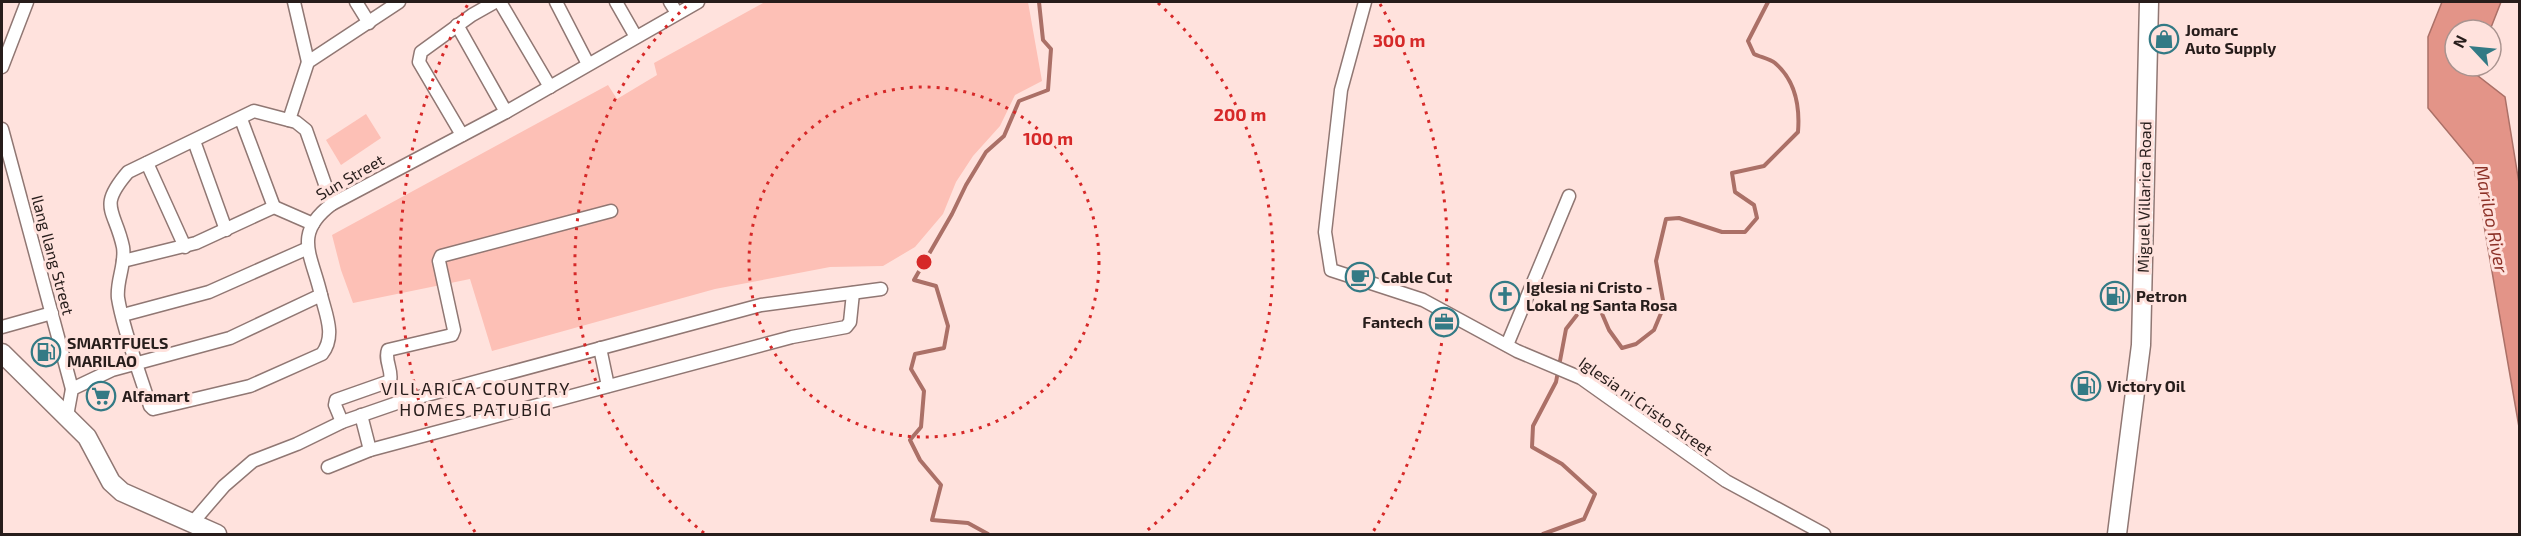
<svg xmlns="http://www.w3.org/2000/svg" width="2521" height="536" viewBox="0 0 2521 536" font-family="'Exo 2',sans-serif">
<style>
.green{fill:#fdc0b6}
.water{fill:#e39488;stroke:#ab7067;stroke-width:1.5}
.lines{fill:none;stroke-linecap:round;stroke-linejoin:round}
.stream{stroke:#ab7067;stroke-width:4}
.minor-casing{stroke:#907773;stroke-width:15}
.secondary-casing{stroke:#907773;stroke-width:21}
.minor{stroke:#fff;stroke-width:12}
.secondary{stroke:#fff;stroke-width:18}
.ring{fill:none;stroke:#d62828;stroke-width:3;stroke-dasharray:3 6}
.labels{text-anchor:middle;stroke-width:6;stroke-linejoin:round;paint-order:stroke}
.poi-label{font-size:16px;font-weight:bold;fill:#271d1b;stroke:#ffe2dd;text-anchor:start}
.street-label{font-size:16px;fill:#271d1b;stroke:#ffe2dd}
.water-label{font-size:18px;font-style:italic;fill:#8c3026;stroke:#ffe2dd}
.neighbourhood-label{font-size:18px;letter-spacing:1.5px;fill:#271d1b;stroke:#ffe2dd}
.centre{fill:#d62828;stroke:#ffe2dd;stroke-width:3}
.ring-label{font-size:18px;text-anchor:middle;font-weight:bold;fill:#d62828;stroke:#ffe2dd;stroke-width:6;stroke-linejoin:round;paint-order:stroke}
</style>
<rect width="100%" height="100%" fill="#ffe2dd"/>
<g class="green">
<path d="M765,2h263l14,79 -27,14 -15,31 -27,30 -17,26 -13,32 -28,33 -32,19 -53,1 -115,22 -223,62 -22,-72 -117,24 -12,-33 -9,-35 276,-150 9,14 40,-24 -3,-12z"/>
<path d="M366,114l15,24 -40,27 -15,-25z"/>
</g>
<path class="water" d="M2442,2h59l-11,28h-35v36h20l-2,6 32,25 14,86v244l-46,-265 -45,-54v-71z"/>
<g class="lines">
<g class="stream">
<path d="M988,534l-20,-11 -36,-3 9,-35 -21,-25 -10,-20 11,-13 3,-36 -13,-22 4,-15 29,-6 4,-22 -12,-40 -22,-6 38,-66 14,-29 20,-33 18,-16 15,-35 29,-11 3,-41 -8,-9 -4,-38"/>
<path d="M1543,534l41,-15 11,-25 -33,-30 -30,-17 1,-21 23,-44 10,-53 14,-18 17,-9 12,28 13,18 14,-4 18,-14 10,-24 -8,-45 10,-42 13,-1 43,14h23l12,-14 -3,-13 -19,-13 -3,-19 32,-7 34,-34c2,-25 -2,-51 -23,-69 -5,-4 -15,-6 -21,-9l-6,-13 20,-39"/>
</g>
<g class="minor-casing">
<g id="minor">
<path d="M294,2l14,60"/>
<path d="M356,2l13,21"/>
<path d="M500,2l50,85"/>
<path d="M556,2l32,62"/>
<path d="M616,2l20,35"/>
<path d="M670,2l7,11"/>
<path d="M1365,2l-24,88 -16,142 6,38 92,30 94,51 64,27 145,103 98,53"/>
<path d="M457,25l49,87"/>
<path d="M2,67l25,-65"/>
<path d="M241,119l33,88"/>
<path d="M289,120l19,-58 91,-60"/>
<path d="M2,129l70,260"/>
<path d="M462,135l-43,-73 2,-10 51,-37 23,-13"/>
<path d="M194,141l32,89"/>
<path d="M147,163l38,84"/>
<path d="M123,261l73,-18 78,-36 39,17"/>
<path d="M321,295c5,20 15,41 1,59l-72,32 -97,23 -3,-3c-10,-32 -27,-76 -32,-108 -2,-17 8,-34 5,-51 -8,-38 -26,-39 5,-75l126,-61 42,11 10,8 26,74"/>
<path d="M123,315l86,-23 97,-43"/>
<path d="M2,327l50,-14"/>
<path d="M1507,345l62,-149"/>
<path d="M600,348l8,38"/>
<path d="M361,415l9,35"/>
<path d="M67,416l5,-27 40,-19 118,-32 91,-43c-9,-40 -29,-61 11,-91l174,-92 192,-110"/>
<path d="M342,422l-7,-17 1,-5 54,-19c3,-10 -6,-21 -2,-31l64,-15 2,-5 -15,-69 2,-5 170,-45"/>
<path d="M328,467l42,-17 422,-113 54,-10 4,-5 3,-29"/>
<path d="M193,522l31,-36 29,-25 44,-17 45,-22 55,-19 364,-98 120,-16"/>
</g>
</g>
<g class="secondary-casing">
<g id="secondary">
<path d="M2,353l85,84 24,45 11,10 95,42"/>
<path d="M2117,534l24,-189 8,-343"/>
</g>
</g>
<use href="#minor" class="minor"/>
<use href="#secondary" class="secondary"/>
</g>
<g class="ring">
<circle cx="924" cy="262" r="175"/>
<path d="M704 533A349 349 0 0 1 690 3M1158 3A349 349 0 0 1 1144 533"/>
<path d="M475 532A524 524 0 0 1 468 4M1380 4A524 524 0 0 1 1373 532"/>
</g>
<defs>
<g id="shop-ring" transform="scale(1.5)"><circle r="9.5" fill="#ffe2dd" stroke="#337a85" stroke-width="1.5"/><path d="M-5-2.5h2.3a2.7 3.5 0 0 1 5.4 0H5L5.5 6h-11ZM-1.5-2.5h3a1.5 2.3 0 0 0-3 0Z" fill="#337a85"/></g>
<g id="cafe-ring" transform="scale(1.5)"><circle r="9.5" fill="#ffe2dd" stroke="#337a85" stroke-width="1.5"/><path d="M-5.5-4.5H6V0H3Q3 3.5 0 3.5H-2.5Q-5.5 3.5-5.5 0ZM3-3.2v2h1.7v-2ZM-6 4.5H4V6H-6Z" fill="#337a85"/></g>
<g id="church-ring" transform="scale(1.5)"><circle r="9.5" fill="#ffe2dd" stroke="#337a85" stroke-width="1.5"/><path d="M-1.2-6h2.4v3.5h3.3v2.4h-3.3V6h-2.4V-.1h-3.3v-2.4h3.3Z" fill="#337a85"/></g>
<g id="fuel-ring" transform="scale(1.5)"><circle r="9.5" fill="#ffe2dd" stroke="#337a85" stroke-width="1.5"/><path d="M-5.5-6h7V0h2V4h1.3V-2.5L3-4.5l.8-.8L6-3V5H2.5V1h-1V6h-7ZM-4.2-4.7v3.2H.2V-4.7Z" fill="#337a85"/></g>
<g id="office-ring" transform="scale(1.5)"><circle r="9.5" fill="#ffe2dd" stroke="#337a85" stroke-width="1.5"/><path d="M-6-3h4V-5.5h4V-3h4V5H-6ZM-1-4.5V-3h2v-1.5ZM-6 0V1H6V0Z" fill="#337a85"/></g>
<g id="supermarket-ring" transform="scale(1.5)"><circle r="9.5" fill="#ffe2dd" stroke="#337a85" stroke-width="1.5"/><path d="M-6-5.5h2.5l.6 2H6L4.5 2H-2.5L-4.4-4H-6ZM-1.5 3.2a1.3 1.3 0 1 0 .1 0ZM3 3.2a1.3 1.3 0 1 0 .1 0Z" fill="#337a85"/></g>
</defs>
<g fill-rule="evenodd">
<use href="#shop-ring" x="2164" y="39"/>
<use href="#cafe-ring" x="1360" y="277"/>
<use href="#church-ring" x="1505" y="296"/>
<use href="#fuel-ring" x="2115" y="296"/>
<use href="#office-ring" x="1444" y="322"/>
<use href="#fuel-ring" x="46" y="352"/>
<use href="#fuel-ring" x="2086" y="386"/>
<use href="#supermarket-ring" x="101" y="396"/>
</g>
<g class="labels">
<g class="poi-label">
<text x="2185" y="36">Jomarc<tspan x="2185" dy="18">Auto Supply</tspan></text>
<text x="1381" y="283">Cable Cut</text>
<text x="1526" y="293">Iglesia ni Cristo -<tspan x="1526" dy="18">Lokal ng Santa Rosa</tspan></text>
<text x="2136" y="302">Petron</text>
<text x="1423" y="328" text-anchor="end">Fantech</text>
<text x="67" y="349">SMARTFUELS<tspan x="67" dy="18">MARILAO</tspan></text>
<text x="2107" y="392">Victory Oil</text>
<text x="122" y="402">Alfamart</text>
</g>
<g class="street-label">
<text transform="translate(350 177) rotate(-30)" y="6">Sun Street</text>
<text transform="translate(2144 197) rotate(-89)" y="6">Miguel Villarica Road</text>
<text transform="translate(53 255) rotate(75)" y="6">Ilang Ilang Street</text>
<text transform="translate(1646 406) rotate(35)" y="6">Iglesia ni Cristo Street</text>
</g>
<g class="water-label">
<text transform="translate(2491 219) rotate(79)" y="6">Marilao River</text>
</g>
<g class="neighbourhood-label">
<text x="476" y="395">VILLARICA COUNTRY<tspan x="476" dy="21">HOMES PATUBIG</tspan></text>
</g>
</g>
<circle cx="924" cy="262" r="9" class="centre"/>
<g class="ring-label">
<text x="1399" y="47">300 m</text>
<text x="1240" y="121">200 m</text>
<text x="1048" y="145">100 m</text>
</g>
<rect width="2521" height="536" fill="none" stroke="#271d1b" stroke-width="6"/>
<g transform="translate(2473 48) rotate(296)"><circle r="28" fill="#ffe2dd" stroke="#a9938f" stroke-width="1.5"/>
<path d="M0-4.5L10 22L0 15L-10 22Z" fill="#337a85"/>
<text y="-9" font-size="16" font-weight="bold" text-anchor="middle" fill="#271d1b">N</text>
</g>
</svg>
